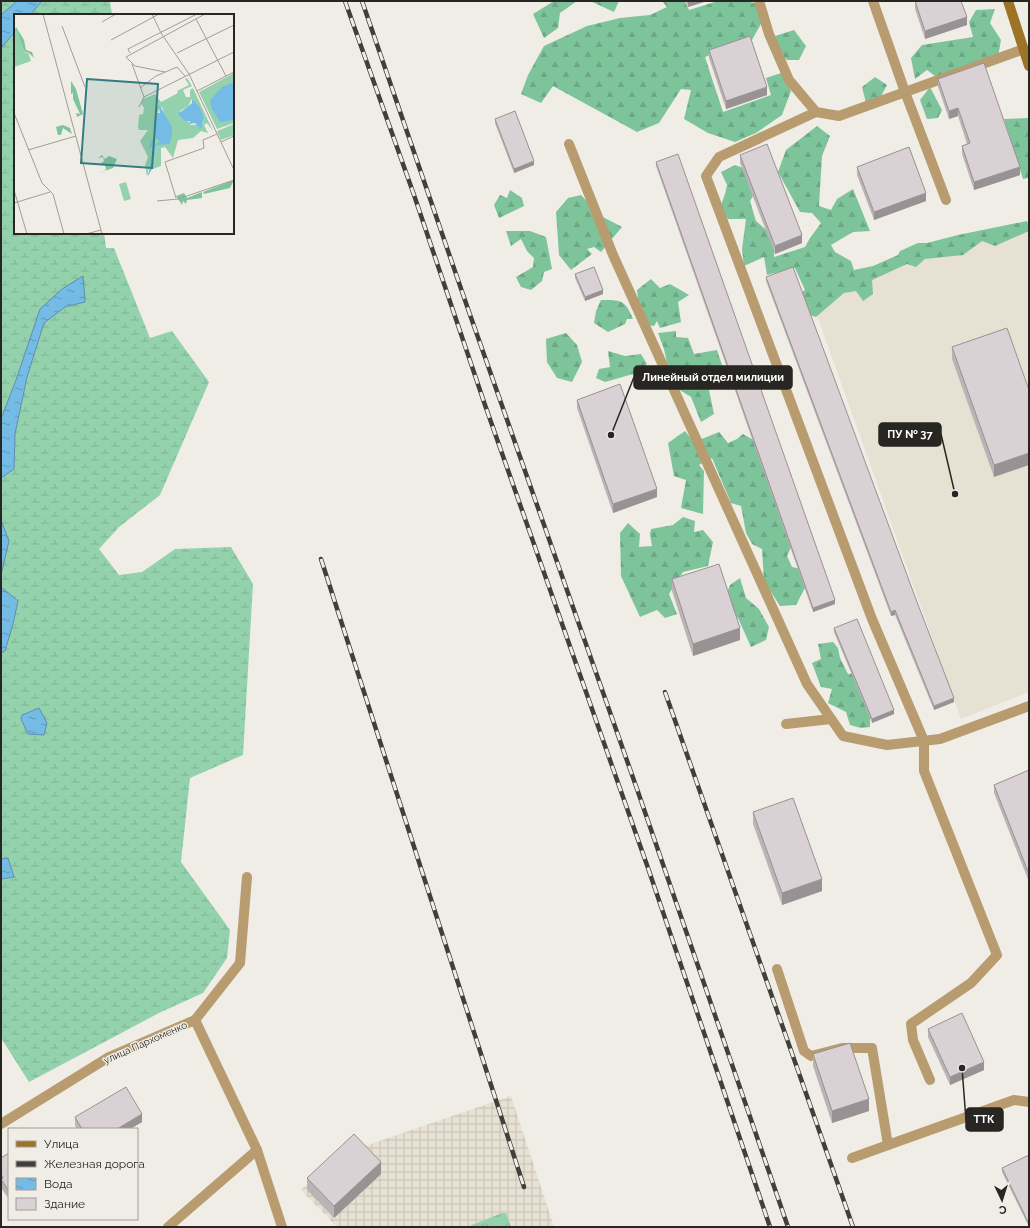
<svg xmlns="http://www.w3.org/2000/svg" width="1030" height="1228" viewBox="0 0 1030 1228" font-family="Raleway,sans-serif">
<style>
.built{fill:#e7e1d3}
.industrial{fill:url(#industrial-grid)}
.grass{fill:url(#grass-tufts)}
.forest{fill:url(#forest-firs)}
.wetland{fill:url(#wetland-marsh);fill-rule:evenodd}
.water{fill:url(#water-ripples);stroke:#5d8eab}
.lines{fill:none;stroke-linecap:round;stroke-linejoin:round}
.lane{stroke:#b89c6f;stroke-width:10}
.street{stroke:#b89c6f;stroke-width:10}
.secondary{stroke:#9d7328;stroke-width:10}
.rail-casing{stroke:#413f3c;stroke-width:4.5}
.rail{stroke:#f0ede6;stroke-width:3;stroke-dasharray:9;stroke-linecap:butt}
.wall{fill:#bbb4b6}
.shaded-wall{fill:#989294}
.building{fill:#d9d1d4;stroke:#989294}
.labels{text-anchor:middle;stroke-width:3;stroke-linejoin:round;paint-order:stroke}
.street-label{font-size:10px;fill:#272623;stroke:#f0ede6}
.inset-road{fill:none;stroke:#a09d98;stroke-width:1}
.view{fill:#357d82;fill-opacity:0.15;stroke:#357d82;stroke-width:2}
.inset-edge{fill:none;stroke:#272623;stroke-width:2}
.leader{fill:none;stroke:#272623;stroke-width:1.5}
.callout-dot{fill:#272623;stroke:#f0ede6;stroke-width:1.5}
.callout{fill:#272623;stroke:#272623;stroke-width:1.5}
.callout-label{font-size:11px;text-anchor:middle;font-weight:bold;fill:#fff}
</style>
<defs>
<pattern id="industrial-grid" width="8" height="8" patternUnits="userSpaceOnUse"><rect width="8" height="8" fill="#e7e1d3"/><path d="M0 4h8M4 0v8" fill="none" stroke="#c6c1b5"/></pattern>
<pattern id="grass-tufts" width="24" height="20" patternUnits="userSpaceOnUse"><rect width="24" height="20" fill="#93d2ac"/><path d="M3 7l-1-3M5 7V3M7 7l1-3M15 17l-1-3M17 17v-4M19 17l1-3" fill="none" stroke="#7fb494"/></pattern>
<pattern id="forest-firs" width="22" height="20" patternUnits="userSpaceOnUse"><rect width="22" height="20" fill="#7dc49b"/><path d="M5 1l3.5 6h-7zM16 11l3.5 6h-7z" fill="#6ca885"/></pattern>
<pattern id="wetland-marsh" width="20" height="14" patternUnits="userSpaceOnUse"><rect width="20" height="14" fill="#93d2ac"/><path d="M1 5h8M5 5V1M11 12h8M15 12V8" fill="none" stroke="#7fb494"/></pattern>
<pattern id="water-ripples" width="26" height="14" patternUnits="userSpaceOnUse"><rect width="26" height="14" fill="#74bbe5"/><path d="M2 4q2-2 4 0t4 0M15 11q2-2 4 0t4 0" fill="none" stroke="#5f98b9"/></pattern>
</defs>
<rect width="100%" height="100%" fill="#f0ede6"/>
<path class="built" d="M1029,222v470l-68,27 -151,-423z"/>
<path class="industrial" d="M511,1096l43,131h-217l-36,-37 51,-49 10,6z"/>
<path class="grass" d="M502,1213h4l5,14h-44z"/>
<g class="forest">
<path d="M554,1h23l-17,12 -2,15 -14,10 -11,-24z"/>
<path d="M590,1h29l-5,11z"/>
<path d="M662,1h23l4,9 29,-9h28l12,3 4,18 -10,18 -47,17 18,55 48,-17 -5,-17 15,-5 10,18 -9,24 -26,18 -21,9 -27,-9 -24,-14 7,-29 -10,-1 -22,34 -22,9 -84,-46 -12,17 -20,-9 7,-19 16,-29 43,-20 33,-8 30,-3 17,-8z"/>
<path d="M995,9l-5,14 11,17 -3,17 -55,25 -16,-12 -12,9 -4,-21 11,-13 51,-8 -4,-15 7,-12z"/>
<path d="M794,30l12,16 -7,14h-12l-9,-9 -3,-15z"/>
<path d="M875,77l12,8 -7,13 -14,5 -4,-16z"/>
<path d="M930,87l12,23 -4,8 -11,1 -7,-19z"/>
<path d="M1029,118v60l-6,1 -19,-60z"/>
<path d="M817,126l13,10 -8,20 -3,50 12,4 6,-11 16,-10 17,42 -17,1 -22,13 4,7 16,9 3,9 19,-4 25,-11 2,-4 18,-8h9l31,-8 69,-14 2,5v5l-34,15 -13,-5 -19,14 -38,4 -9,8 -9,-3 -35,16 1,14 -10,7 -7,-10 -12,2 -28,24 -16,-5 -4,-16 9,-6 -10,-22 -28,7 -3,-18 -20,9 -2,-17 4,-30h-18l-8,-11 5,-14 2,-9 -6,-13 14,-7 11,4 10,22 -6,10 6,20 18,16v20l31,-10 5,-9 11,-15 -9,-10 -12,-1 -22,-40 8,-22z"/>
<path d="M510,190l12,8 2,8 -25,12 -5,-13 6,-10 7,3z"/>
<path d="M581,195l20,21 21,11 -21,25 -7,-5 -7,2 5,5 -21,16 -12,-15 -3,-43 12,-14z"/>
<path d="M506,231h24l16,6 6,32 -8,3 -2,9 -11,9 -10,-3 -5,-10 17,-10 1,-9 -7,-7 -6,-12 -10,7z"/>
<path d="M651,279l9,9 10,-4 19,11 -11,7 3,20 -21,6 -3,-7 -3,5 -13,-2 -4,-34z"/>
<path d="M601,300c19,0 24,-1 32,19h-6l-2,5 -17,8 -14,-9 2,-12z"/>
<path d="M676,331v6l12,1 6,16 23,-4 11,33 -19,7 5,24 -13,8 -10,-25 -13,-8 -1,-19 -8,2 -5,-23 -6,-16z"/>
<path d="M566,333l11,12 5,17 -10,20 -15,-4 -10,-16 -1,-23z"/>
<path d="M608,351l17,5 16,-2 6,10 -14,10 -28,8 -9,-4 3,-9 11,-2z"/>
<path d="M685,431l9,11 25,-10 9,11 9,-4 6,-5 19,11 32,96 -7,15 5,11 14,3 1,14 -11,21 -16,1 -16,-25 -2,-32 -10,-5 -6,-11 -5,-27 -10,-3 -19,-45 -13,7 5,6 -1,43 -22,-6 5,-28 -12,-4 -6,-33z"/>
<path d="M683,517l12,4 -1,11 9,-2 10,12 -5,24 -25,6 -14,22 8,20 -12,4 -8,-8 -17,7 -19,-41 -1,-43 8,-10 12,11 -1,13 13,-1 -2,-12 1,-5 22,-4z"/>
<path d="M740,578l6,20 13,11 10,18 -3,13 -15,7 -13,-29 -11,-7 -4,-8 7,-18z"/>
<path d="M833,642l5,6 2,10 8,16 8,-1 14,39v15l-9,1 -11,-3 -4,-13 -18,-9 4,-14 -11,-2 -9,-24 9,-4 -3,-15z"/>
</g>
<g class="wetland">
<path d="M4,1h13l-16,14v-11z"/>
<path d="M42,1h68l2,14h-82z"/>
<path d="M15,32v201h89l2,15h8l36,90 22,-7 37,51 -49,113 -41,32 -20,22 20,26 23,-3 33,-23 56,-2 22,37 -10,171 -53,23 -9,84 49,68 -3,28 -24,35 -44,20 -130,69 -28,-44v-159l13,-2 -6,-19 -7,1v-206l4,-2 13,-50 -17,-14v-12l8,-34 -8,-21v-42l13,-9 1,-35 12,-57 17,-54 20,-16 21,-5 -45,7 -24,71 -15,39v-371zM39,708l-11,26 -7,-15 1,-4z"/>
</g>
<g class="water">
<path d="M17,1h25l-12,14h-15v17l-14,16v-33z"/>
<path d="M83,276l2,26 -20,5 -21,16 -17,54 -12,57 -1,35 -13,9v-59l15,-39 24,-71 22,-20z"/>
<path d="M1,520l8,21 -8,34z"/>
<path d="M1,587l17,14 -5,23 -8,27 -4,2z"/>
<path d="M39,708l8,15 -3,12 -16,-1 -7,-15 1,-4z"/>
<path d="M8,858l6,19 -13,2v-20z"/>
</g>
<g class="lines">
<g class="lane">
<path d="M759,1l10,33 20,46 27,32 23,4 185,-67"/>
<path d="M873,1l32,91 41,108"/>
<path d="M816,112l-97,45 -13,19 166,443 52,122v30l73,184 -26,28 -60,41 2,16 17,40"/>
<path d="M569,144l44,111 194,429 36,52 44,9 53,-6 89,-33"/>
<path d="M786,724l45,-5"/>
<path d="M777,969l27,82 7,5 31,-8h30l16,97 126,-45 15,2"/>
<path d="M852,1158l36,-13"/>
</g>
<g class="street">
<path d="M195,1020l62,130 25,77"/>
<path d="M1,1124l108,-67 86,-37 45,-57 7,-86"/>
<path d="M168,1227l89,-77"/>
</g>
<path class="secondary" d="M1008,1l21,65"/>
<g class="rail-casing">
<g id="rail">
<path d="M345,1l69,194 71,210 163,463 122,359"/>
<path d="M362,1l106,308 169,480 151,438"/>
<path d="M321,559l203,628"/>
<path d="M665,692l188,535"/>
</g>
</g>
<use href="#rail" class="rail"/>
</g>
<g class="wall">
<path d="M686,1h21l-19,6z"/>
<path d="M915,1l52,24 -42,14 -10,-30z"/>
<path d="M709,50l58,45 -41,14 -17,-51z"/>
<path d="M938,79l82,96 -46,15 -12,-36v-8l5,-2 -9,-28 -9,3 -11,-32z"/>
<path d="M495,119l39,46 -20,8 -19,-50z"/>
<path d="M740,155l62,88 -27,11 -35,-91z"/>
<path d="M656,162l179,442 -22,8 -157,-446z"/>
<path d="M857,167l69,34 -52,19 -17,-45z"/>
<path d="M575,274l28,20 -18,7 -10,-23z"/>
<path d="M766,277l188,425 -20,8 -39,-95 -4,1 -125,-335z"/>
<path d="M1007,328l-13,149 -42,-118v-12z"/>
<path d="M577,400l80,97 -44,16 -36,-105z"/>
<path d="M672,579l68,61 -47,16 -21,-65z"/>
<path d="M834,628l60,86 -22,9 -38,-91z"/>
<path d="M1029,770v112l-35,-89v-8z"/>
<path d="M753,812l69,79 -40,14 -29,-81z"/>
<path d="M928,1029l56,41 -34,15 -22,-48z"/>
<path d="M813,1054l56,57 -37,12 -19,-57z"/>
<path d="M75,1117l67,5 -12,7h-53l-2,-4z"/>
<path d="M9,1153v46l-8,-11v-30z"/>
<path d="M1029,1155v72l-27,-55v-4z"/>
<path d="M381,1174l-47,44 -27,-28v-12z"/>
</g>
<g class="shaded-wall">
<path d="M688,1h19l-19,6z"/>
<path d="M967,17v8l-42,14v-8z"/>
<path d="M767,87v8l-41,14v-8z"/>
<path d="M958,108v8l-9,3v-8z"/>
<path d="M534,161v4l-20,8v-4z"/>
<path d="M1020,167v8l-46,15v-8z"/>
<path d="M926,193v8l-52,19v-8z"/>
<path d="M802,235v8l-27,11v-8z"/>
<path d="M603,290v4l-18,7v-4z"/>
<path d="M1029,453v12l-35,12v-12z"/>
<path d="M657,489v8l-44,16v-9z"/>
<path d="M835,600v4l-22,8v-4z"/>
<path d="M895,610v5l-4,1v-4z"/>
<path d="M740,628v12l-47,16v-12z"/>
<path d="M954,698v4l-20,8v-4z"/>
<path d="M894,710v4l-22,9v-4z"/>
<path d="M822,879v12l-40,14v-12z"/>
<path d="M984,1062v8l-34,15v-8z"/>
<path d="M869,1099v12l-37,12v-12z"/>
<path d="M142,1114v8l-12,7h-13z"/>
<path d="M381,1162v12l-47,44v-12z"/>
</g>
<g class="building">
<path d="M915,1h46l6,16 -42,14z"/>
<path d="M750,36l17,51 -41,14 -17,-51z"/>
<path d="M984,63l36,104 -46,15 -12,-36 8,-3 -12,-35 -9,3 -11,-32z"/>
<path d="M515,111l19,50 -20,8 -19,-50z"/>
<path d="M767,144l35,91 -27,11 -35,-91z"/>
<path d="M909,147l17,46 -52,19 -17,-45z"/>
<path d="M678,154l157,446 -22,8 -157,-446z"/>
<path d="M594,267l9,23 -18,7 -10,-23z"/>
<path d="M793,267l124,335 37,96 -20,8 -39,-96 -4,2 -125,-335z"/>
<path d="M1007,328l22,62v63l-35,12 -42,-118z"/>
<path d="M620,384l37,105 -44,15 -36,-104z"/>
<path d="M719,564l21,64 -47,16 -21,-65z"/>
<path d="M857,619l37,91 -22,9 -38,-91z"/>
<path d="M1029,770v104l-35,-89z"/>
<path d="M793,798l29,81 -40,14 -29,-81z"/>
<path d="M962,1013l22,49 -34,15 -22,-48z"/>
<path d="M850,1043l19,56 -37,12 -19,-57z"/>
<path d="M126,1087l16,27 -25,15h-35l-7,-12z"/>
<path d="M354,1134l27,28 -47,44 -27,-28z"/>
<path d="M9,1153v38l-8,-12 2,-1 -2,-4v-16z"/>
<path d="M1029,1155v69l-27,-56z"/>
</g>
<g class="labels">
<g class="street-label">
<text transform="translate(145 1042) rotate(-24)" y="4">улица Пархоменко</text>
</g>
</g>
<g transform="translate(14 14)">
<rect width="220" height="220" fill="#f0ede6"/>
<path d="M2,13l8,13 2,10 6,2 2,6 -6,-6h-3l-11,-20zM57,67l5,8 7,25 -6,3 -1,-4 4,1 -7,-15v-6l-2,1zM49,111l7,3 2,6 -9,-6 -2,7h-3l-2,-8zM88,141l3,4 4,-3 8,3 -4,9 -14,5 7,-3 -1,-6h-5l4,-3 -1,-4 -5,1zM220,166l-4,8 -26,6 -1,-2zM188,178v6l-15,2 -1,4 -3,-3 -1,4 -6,-9 8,-3 3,5z" fill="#7dc49b"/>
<path d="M220,59v9l-10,5 -14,13 8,18 16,2v3l-17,6 -18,-37zM173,64l5,8 -9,4 3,7h4v-7l3,-2 20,43 -6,-8 -3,2 4,8 -7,-2 -8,7 -15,2 -5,18 -8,-11 -4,1v18l-11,4 -3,6 -2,-11 3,-8 -8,-16 8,-11h-9l-1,-3 1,-12 4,-1 1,-6 -3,-5 2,-4 12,-5 6,8 17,-9 -1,-2 12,-6 -4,-6zM178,85l12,19 -1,6 -12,1 -11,-14 8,-5zM148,93l5,15 5,5v9l-3,5 -13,4 -3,22 -5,6v-3l4,-5 3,-20 6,-3 -5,-5 -5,8 4,-10 4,-27z" fill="#93d2ac" fill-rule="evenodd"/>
<path d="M220,110v11l-13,5 -4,-9zM112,168l5,17 -7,2 -5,-17z" fill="#93d2ac"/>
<path d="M3,16l8,23 3,-1 3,9 -17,6v-36z" fill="#93d2ac"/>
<path d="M220,68v38l-14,2 -8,-13 -2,-9 12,-13zM178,85l7,7 5,12 -3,11 -6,-6 -6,1 1,-3h-5l-7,-7 14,-11zM146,92l12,21v9l-3,8 -13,1 -3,22 -5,9 6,-31 6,-3 -4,-4 -5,9 -3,2 7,-14 -1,-8 3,-14h3l-1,-5h-4z" fill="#74bbe5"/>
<path class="inset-road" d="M29,0l59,220M138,0l9,19 28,41 45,96M182,5l30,57M88,8l14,-8M48,12l23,61M97,26l48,-26M116,39l-2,-4 69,-35M163,39l57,-28M118,50l12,33M151,58l-30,-6 -9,-9 79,-43M126,74l16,-12 21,-9 8,9M183,77l37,-19M125,93l5,-10 90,-45M0,99l28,70 11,11 11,40M207,128l13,-6M14,136l48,-14M0,176l13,44M162,184l-11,-36 39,-14 -1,-8 14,-6M143,187l21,-2 56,-19M0,189l36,-11M72,220l15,-4"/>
<path class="view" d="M73,65l71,5 -6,84 -71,-5z"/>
<rect width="220" height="220" class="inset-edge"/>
</g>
<path class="leader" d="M611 435L634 377M955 494L941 434M962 1068L966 1120"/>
<g class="callout-dot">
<circle cx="611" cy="435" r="4"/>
<circle cx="955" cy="494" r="4"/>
<circle cx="962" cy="1068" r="4"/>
</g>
<g class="callout">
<rect x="634" y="366" width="158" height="23" rx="4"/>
<rect x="879" y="423" width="62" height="23" rx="4"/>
<rect x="966" y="1108" width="37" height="23" rx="4"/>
</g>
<g class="callout-label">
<text x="713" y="381">Линейный отдел милиции</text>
<text x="910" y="438">ПУ № 37</text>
<text x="984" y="1123">ТТК</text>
</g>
<rect width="1030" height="1228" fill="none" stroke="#272623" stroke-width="4"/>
<rect x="8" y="1128" width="130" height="92" fill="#f0ede6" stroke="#a09d98"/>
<rect x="16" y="1141" width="20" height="6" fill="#9d7328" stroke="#a09d98"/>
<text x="44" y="1148" font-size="12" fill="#272623">Улица</text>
<rect x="16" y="1161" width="20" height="6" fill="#413f3c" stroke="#a09d98"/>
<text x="44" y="1168" font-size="12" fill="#272623">Железная дорога</text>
<rect x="16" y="1178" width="20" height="12" fill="url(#water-ripples)" stroke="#a09d98"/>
<text x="44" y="1188" font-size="12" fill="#272623">Вода</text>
<rect x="16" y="1198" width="20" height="12" fill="#d9d1d4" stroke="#a09d98"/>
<text x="44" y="1208" font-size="12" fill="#272623">Здание</text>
<g transform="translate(1002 1200) rotate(176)" stroke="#f0ede6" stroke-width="3" paint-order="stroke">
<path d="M0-3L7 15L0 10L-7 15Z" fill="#272623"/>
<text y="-6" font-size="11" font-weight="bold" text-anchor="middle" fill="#272623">С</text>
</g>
</svg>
